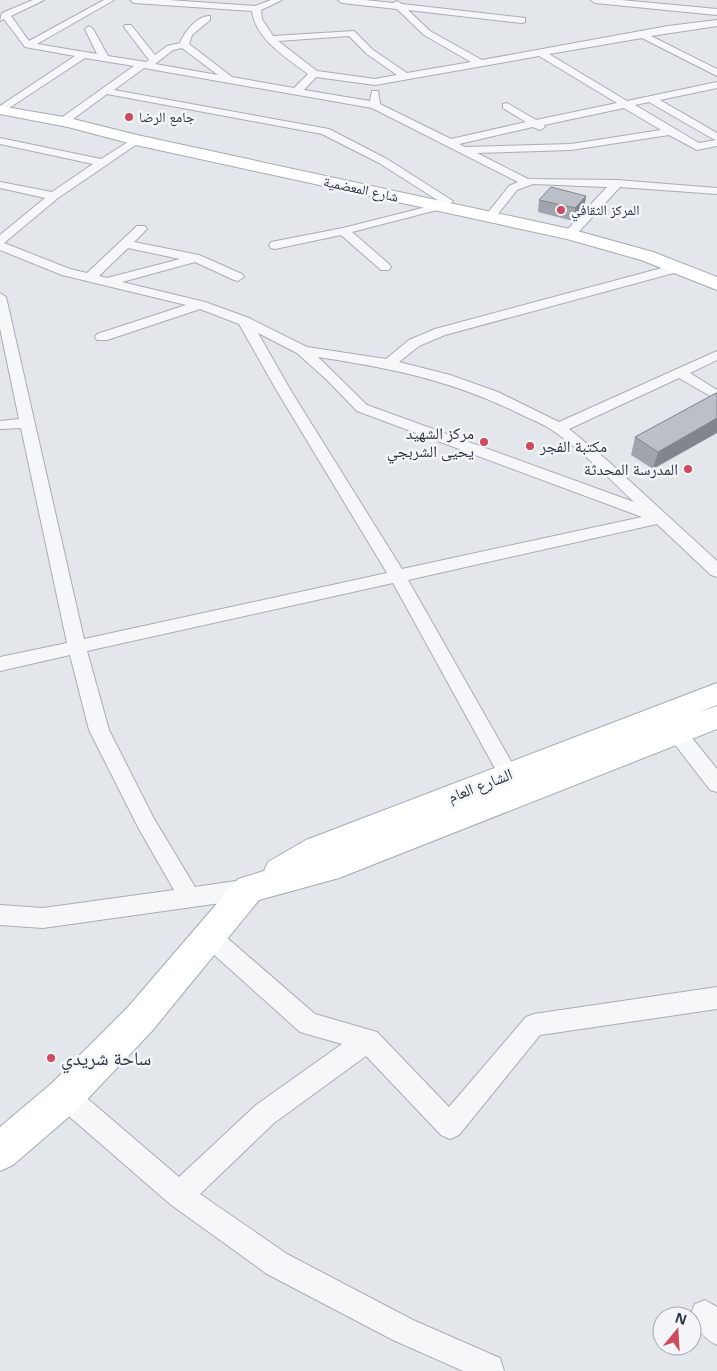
<svg xmlns="http://www.w3.org/2000/svg" width="717" height="1371" viewBox="0 0 717 1371" font-family="'Open Sans','Noto Naskh Arabic',sans-serif">
<style>
.lines{fill:none;stroke-linecap:round;stroke-linejoin:round}
.minor-casing{stroke:#a8adb5;stroke-width:2}
.primary-casing{stroke:#a2abb7;stroke-width:2}
.minor{fill:#f6f7f9;fill-rule:evenodd}
.primary{fill:#fff;fill-rule:evenodd}
.wall{fill:#a0a4ac}
.shaded-wall{fill:#82868c}
.building{fill:#babfc8;stroke:#82868c}
.poi-dot{fill:#cf495f;stroke:#f3f5f8;stroke-width:2}
.labels{text-anchor:middle;stroke-width:5;stroke-linejoin:round;paint-order:stroke}
.far-poi-label{font-size:14px;fill:#2a3443;stroke:#f3f5f8;text-anchor:start}
.far-street-label{font-size:14px;fill:#2a3443;stroke:#f3f5f8}
.poi-label{font-size:16px;fill:#2a3443;stroke:#f3f5f8;text-anchor:end}
.street-label{font-size:16px;fill:#2a3443;stroke:#f3f5f8}
.near-poi-label{font-size:19px;fill:#2a3443;stroke:#f3f5f8;text-anchor:start}
</style>
<rect width="100%" height="100%" fill="#e3e6eb"/>
<g class="lines">
<g class="minor-casing">
<g id="minor">
<path d="M33,0h11l-33,16 18,25 75,-41h10l-77,44 60,10 -12,-25 4,-3 4,3 15,27 38,6 3,-2 -25,-33 1,-2h6l24,30 12,-9 13,-3c4,-11 18,-28 30,-27v4l-18,15 -3,9 43,33 62,11 14,-14c-21,-16 -52,-34 -56,-63l-118,-8 -4,-3h39l86,6 16,-6h11l-21,10 1,9 11,17 81,-5 19,19 34,23 64,-11 -47,-27 -27,-26 -55,-6 -4,-3h27l28,3 4,-2 5,3 123,14v4l-3,1 -114,-13 22,21 52,29 186,-34 49,-6v6l-66,10 66,33v7l-75,-38 -93,16 78,47 90,-19v6l-57,12 57,33v13l-20,4 -28,-15 -98,15 -94,3 51,26 89,1 100,8v6l-97,-7 -46,50 -4,1 -6,-4 2,-3 41,-44 -74,-3 -16,6 -23,29 -4,2 -6,-4 2,-2 23,-29 9,-4 -146,-74 -228,-40 -30,22 215,39 58,30 66,42 -2,2 -6,1v4l-93,24 37,32 2,3 -2,3h-8l-40,-35 -66,14 -4,-1 -2,-3 2,-3 72,-14 99,-25 -63,-40 -57,-29 -215,-40 -38,28h-8l-1,-2 1,-2 73,-52 -49,-8 -85,56v-8l75,-50 -50,-9 -21,-28 -4,2 2,-8zM349,36l18,18 30,21 -22,4 -58,-8 -39,-30zM182,48l36,27 -63,-11 18,-14zM539,56l78,47 -81,17 -29,-17 -4,1v4l23,14 -75,17 -71,-35 -2,-13h-6l-2,10 -66,-11 12,-13 59,8zM649,102l64,37 3,1 -17,3 -64,-38zM624,108l37,22 -90,14 -106,3 -6,-3 74,-17 7,3 5,-3 -1,-2z"/>
<path d="M591,0h30l96,9v6l-122,-12z"/>
<path d="M136,137l5,3 -1,2 -82,56 -54,45 66,26 17,4 50,-47h8l2,3 -13,13 65,13 43,19 2,3 -6,4 -4,-1 -39,-18 -73,20 83,20 44,16 58,29 79,12 23,-19 26,-11 238,-64h8l2,3 -2,3 -236,64 -26,11 -20,16 51,13 48,17 61,30 158,-71v9l-27,13 27,17v10l-38,-22 -110,51 39,32 109,100v16l-6,-2 -54,-51 -249,56 117,206 -3,6 -7,2 -7,-2 -115,-209 -306,68 22,79 44,87 42,70 54,-8 8,3 3,7 -3,7 -8,3 -206,29 -43,-3v-20l43,3 131,-18 -35,-61 -50,-99 -19,-75 -70,16v-14l67,-14 -46,-215 -21,1v-8l19,-2 -19,-91v-35l6,4 78,342 303,-66 -110,-182 -38,-67 -39,-15 -93,31h-10l-2,-3 2,-3 89,-29 -124,-30 -62,-25v-15l45,-37 -45,-10v-6l52,10 41,-28 -93,-20v-6l101,21zM128,248l52,11 -73,19 -8,-2zM258,333l39,20 30,27 30,31 285,106 -240,52 -111,-178zM318,357c72,11 133,23 200,56 12,6 26,11 37,19 28,20 54,46 79,70l-267,-97z"/>
<path d="M677,725l7,3 33,41v23l-7,-2 -40,-52 -3,-5 3,-5z"/>
<path d="M210,927l8,3 97,84 62,18 72,75 77,-90 8,-3 183,-27v22l-177,26 -81,100 -9,4 -9,-4 -75,-79 -92,67 -74,71 87,60 126,66 87,38 4,13h-41l-70,-31 -126,-66 -97,-70 -114,-99 -3,-9 3,-9 9,-3 9,3 105,90 77,-72 86,-61 -42,-12 -98,-88 -3,-7 3,-7z"/>
<path d="M705,1300l12,7v38c-14,-6 -21,-18 -26,-31l4,-10z"/>
</g>
</g>
<g class="primary-casing">
<g id="primary">
<path d="M0,106l69,12 68,17 433,94 83,23 64,25v13l-76,-30 -74,-21 -431,-94 -68,-18 -68,-13z"/>
<path d="M717,683v22l-17,7 17,-6v23l-378,149 -80,22 -107,131 -74,78 -65,56 -13,6v-44l52,-44 76,-76 110,-128 26,-8 4,-9 38,-22z"/>
</g>
</g>
<use href="#minor" class="minor"/>
<use href="#primary" class="primary"/>
</g>
<g class="wall">
<path d="M586,196l-2,12 -11,13 -35,-9 1,-12z"/>
<path d="M716,393l-63,76 -22,-14 4,-18z"/>
</g>
<g class="shaded-wall">
<path d="M586,196l-2,12 -11,13 2,-13z"/>
<path d="M717,418v15l-64,36 5,-17z"/>
</g>
<g class="building">
<path d="M551,187l35,9 -11,12 -36,-8z"/>
<path d="M716,393h1v25l-59,34 -23,-15z"/>
</g>
<g class="poi-dot">
<circle cx="129" cy="117" r="5"/>
<circle cx="561" cy="210" r="5"/>
<circle cx="484" cy="442" r="5"/>
<circle cx="530" cy="446" r="5"/>
<circle cx="688" cy="469" r="5"/>
<circle cx="51" cy="1058" r="5"/>
</g>
<g class="labels">
<g class="far-poi-label">
<text x="139" y="122">جامع الرضا</text>
<text x="571" y="215">المركز الثقافي</text>
</g>
<g class="far-street-label">
<text transform="translate(361 189) rotate(12)" y="5">شارع المعضمية</text>
</g>
<g class="poi-label">
<text x="474" y="439">مركز الشهيد<tspan x="474" dy="18">يحيى الشربجي</tspan></text>
<text x="540" y="452" text-anchor="start">مكتبة الفجر</text>
<text x="678" y="475">المدرسة المحدثة</text>
</g>
<g class="street-label">
<text transform="translate(480 785) rotate(-21)" y="6">الشارع العام</text>
</g>
<g class="near-poi-label">
<text x="61" y="1065">ساحة شريدي</text>
</g>
</g>
<g transform="translate(677 1331) rotate(18)"><circle r="24" fill="#f3f5f8" stroke="#a3a8b0"/>
<path d="M0-4L9 19L0 12L-9 19Z" fill="#cf495f"/>
<text y="-8" font-size="14" font-weight="bold" text-anchor="middle" fill="#2a3443">N</text>
</g>
</svg>
